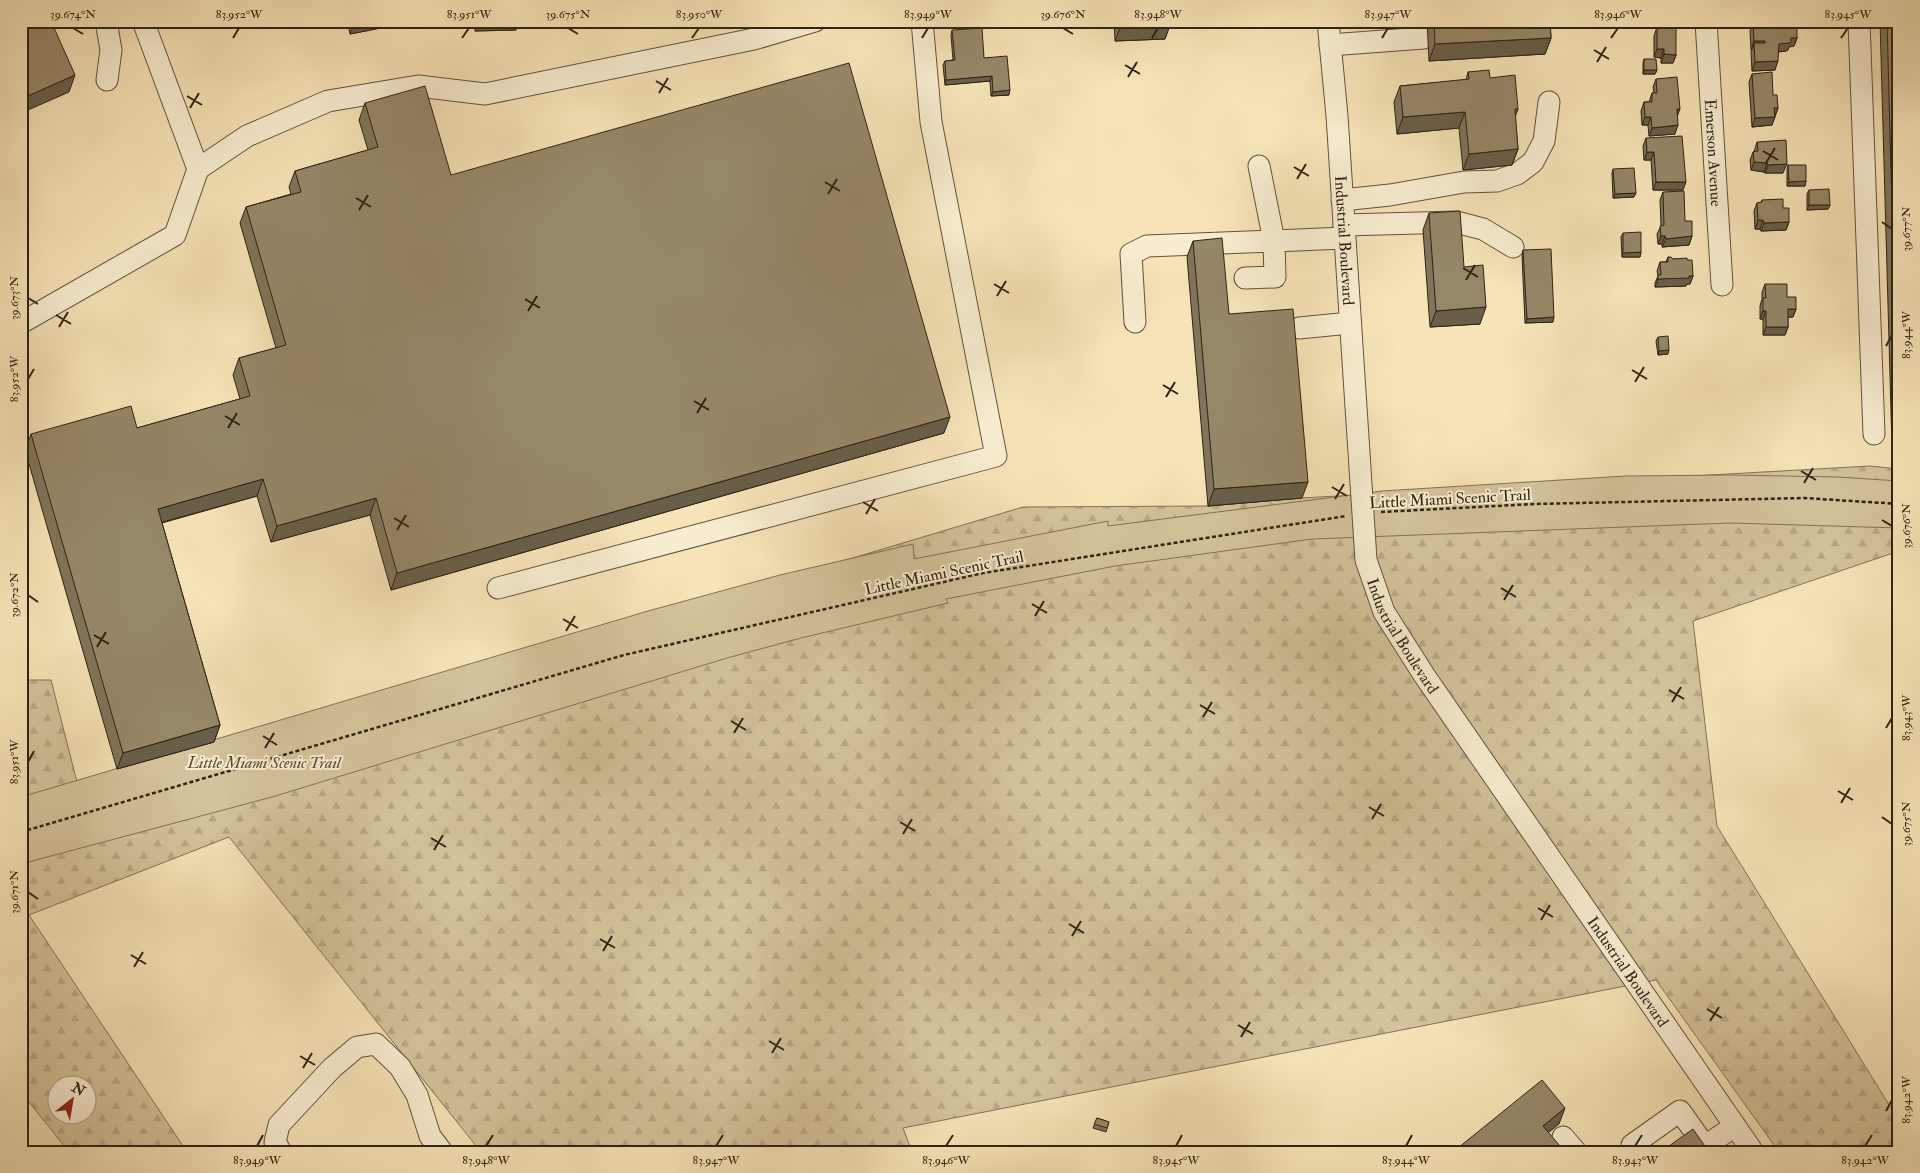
<svg xmlns="http://www.w3.org/2000/svg" width="1920" height="1173" viewBox="0 0 1920 1173" font-family="'IM FELL Double Pica',serif">
<style>
.forest{fill:url(#forest-firs);stroke:#817358;fill-rule:evenodd}
.park{fill:#d4c39c;stroke:#817358}
.lines{fill:none;stroke-linecap:round;stroke-linejoin:round}
.minor-casing{stroke:#60533c;stroke-width:23}
.path{stroke:#2e2313;stroke-width:2.5;stroke-dasharray:4 2.5;stroke-linecap:butt}
.minor{stroke:#f9edd1;stroke-width:21}
.wall{fill:#81745a;stroke:#2e2313}
.shaded-wall{fill:#695e4a;stroke:#2e2313}
.building{fill:#968769;stroke:#2e2313}
.ticks{fill:none;stroke:#2e2313;stroke-width:2}
.labels{text-anchor:middle;stroke-width:4;stroke-linejoin:round;paint-order:stroke}
.street-label{font-size:16px;fill:#2e2313;stroke:#f9edd1}
.park-label{font-size:16px;font-style:italic;fill:#584b35;stroke:#f9edd1}
.neatline{fill:none;stroke:#2e2313;stroke-width:2}
.ticks-label{font-size:12px;text-anchor:middle;fill:#2e2313}
</style>
<defs>
<pattern id="forest-firs" width="22" height="20" patternUnits="userSpaceOnUse" patternTransform="scale(1.25)"><rect width="22" height="20" fill="#d4c39c"/><path d="M5 1l3.5 6h-7zM16 11l3.5 6h-7z" fill="#b6a786"/></pattern>
</defs>
<rect width="100%" height="100%" fill="#f6e4b8"/>
<filter id="stains"><feTurbulence type="fractalNoise" baseFrequency=".004" numOctaves="4"/><feColorMatrix values="0 0 0 0 .2 0 0 0 0 .09 0 0 0 0 .02 0 0 0 .5 -.17"/></filter>
<radialGradient id="worn" r=".72"><stop offset=".6" stop-color="#630" stop-opacity="0"/><stop offset="1" stop-color="#630" stop-opacity=".3"/></radialGradient>
<path class="forest" d="M1870,466l29,3v82l-206,70 24,205 182,295v31h-120l-123,-172 -753,148 9,24h-431l-252,-315 -200,78 158,237h-118l-48,-60v-412h30l28,110 944,-283 185,-1 94,-8zM58,1086h30v30h-30z"/>
<path class="park" d="M1730,475l108,2 61,4v47l-169,-5 -418,16 -197,27 -169,33 2,4 -147,35 -74,20 -455,139 -251,67v-67l627,-186 132,-36 133,-31 1,15 194,-38v5l274,-35 244,-15z"/>
<g class="lines">
<g class="minor-casing">
<g id="minor">
<path d="M106,21l5,29 -4,30"/>
<path d="M143,21l55,148"/>
<path id="s1" d="M1328,21l9,95 29,444 18,52 40,63 329,477"/>
<path id="s2" d="M1706,21l16,264"/>
<path d="M1859,21l15,413"/>
<path d="M1330,45l94,-7"/>
<path d="M1259,166l15,75 70,-3"/>
<path d="M1342,200l48,-5 74,-13 33,-1 20,-7 16,-12 11,-21 5,-39"/>
<path d="M1344,225l112,-3 27,7 30,18"/>
<path d="M1135,322l-4,-68 16,-8 127,-5 1,36 -30,1"/>
<path d="M21,323l154,-88 23,-66 49,-33 81,-35 90,-15 67,8 269,-55 61,-18"/>
<path d="M1299,328l51,-5"/>
<path d="M498,588l498,-132 -65,-334 -9,-101"/>
<path d="M1563,1137l13,15"/>
<path d="M1705,1146l30,-20"/>
<path d="M281,1152l-6,-10 4,-17 53,-57 25,-21 19,-3 24,23 17,28 13,41 12,16"/>
<path d="M1637,1152l-5,-7 48,-34 29,41"/>
</g>
</g>
<g class="path">
<path d="M1381,512l153,-8 270,-6 95,6"/>
<path d="M21,832l603,-177 359,-82 363,-57"/>
</g>
<use href="#minor" class="minor"/>
</g>
<g class="wall">
<path d="M347,21h46l-2,5 -41,8z"/>
<path d="M475,21h44l-3,9 -41,1z"/>
<path d="M1114,21h57v1l-6,17 -50,2z"/>
<path d="M1427,21h123l1,17 -6,16 -116,7z"/>
<path d="M1880,21h19v426h-7z"/>
<path d="M1664,22l12,33 -3,8h-12v-5l-7,-1v-21l3,-9h4z"/>
<path d="M1753,23l41,3 3,12 -3,8 -5,1 -1,3 -2,1 -8,1 -3,18 -23,1 -1,-19 1,-3 -1,1 -1,-19z"/>
<path d="M952,30l32,28 25,37 -18,1 -1,-15 -45,4 -2,-20 2,-4 8,-1 -2,-25z"/>
<path d="M1644,59l13,11 -2,4h-12v-11z"/>
<path d="M1468,72l22,6 28,31 -3,7 3,33 -6,16 -49,5 -4,-42 -62,6 -3,-32 6,-16 66,-6z"/>
<path d="M1752,74l21,21 5,13 -6,17 -20,2 -3,-45z"/>
<path d="M1656,79l21,38 -2,17 -26,2 -1,-11h-6l-1,-14 3,-9h5l3,-9h2l-1,-6z"/>
<path d="M365,103l86,72 493,258 -553,157 -21,-75 -99,27 -14,-46 -95,27 58,202 -6,17 -97,27 -92,-319 6,-16 106,-6 103,-29 -7,-24 6,-17 37,-10 -36,-125 6,-16 45,-13 -2,-7 6,-16 73,-21 -9,-30z"/>
<path d="M1646,138l37,52h-30l-2,-30h-7l-1,-14z"/>
<path d="M1757,142l26,31h-18l-1,-1 -13,-2 -1,-10 3,-8h1z"/>
<path d="M1788,165l18,16 -1,5h-18v-16z"/>
<path d="M1613,169l21,28 -21,1 -1,-25z"/>
<path d="M1809,190l21,15 -2,4 -21,1v-16z"/>
<path d="M1663,192l22,29 7,15 -3,9 -27,2v-3h-4l-1,-10 4,-8 -1,-26z"/>
<path d="M1762,200l21,8 6,14 -3,8 -25,1 -1,-2h-5l-1,-18 3,-8 5,-1z"/>
<path d="M1429,213l35,54 16,57 -50,3 -7,-97z"/>
<path d="M1623,233l18,19 -1,5h-18l-1,-20z"/>
<path d="M1193,241l36,73 73,184 -94,8 -21,-249z"/>
<path d="M1523,250l30,72 -28,1 -3,-68z"/>
<path d="M1668,257l5,2 14,1 6,16 -3,8h-3l-1,2 -31,1v-4l3,-7 -1,-5 3,-9h6z"/>
<path d="M1765,284l22,13 9,12 -3,8h-5v10l-3,8h-22v-16h-3v-13l2,-7v-7z"/>
<path d="M1658,337l10,17 -10,1 -2,-14z"/>
<path d="M1097,1118l12,4 -3,10 -13,-4z"/>
<path d="M1898,1123h1v20l-3,-4 1,-3 -2,-4z"/>
</g>
<g class="shaded-wall">
<path d="M355,21h38l-2,5 -41,8z"/>
<path d="M479,21h40l-3,9 -41,1z"/>
<path d="M1361,21h61l-62,4z"/>
<path d="M1809,21h11l-1,3h-11z"/>
<path d="M1171,22l-6,17 -50,2 6,-16z"/>
<path d="M1551,38l-6,16 -116,7 6,-17z"/>
<path d="M1791,38h6l-3,8 -5,1 -1,3 -2,1 -11,1 4,-8z"/>
<path d="M1754,41h11l-3,8 -8,-6 -2,6 -1,1z"/>
<path d="M1657,49h7l-3,9 -7,-1z"/>
<path d="M1664,54l12,1 -3,8h-12z"/>
<path d="M1778,61l-3,9 -23,1 3,-9z"/>
<path d="M1644,70h13l-2,4h-12z"/>
<path d="M75,75l-6,17 -48,21v-14z"/>
<path d="M992,76l-2,5 -45,4 1,-5z"/>
<path d="M1010,90l-1,5 -18,1 2,-4z"/>
<path d="M1774,108h4l-3,8z"/>
<path d="M1515,109h3l-6,16z"/>
<path d="M1677,109h3l-3,8z"/>
<path d="M1465,112l-6,16 -62,6 6,-17z"/>
<path d="M1645,117h6l-3,8h-6z"/>
<path d="M1775,117l-3,8 -20,2 3,-9z"/>
<path d="M1678,125l-3,9 -26,2 3,-8z"/>
<path d="M1518,149l-6,16 -49,5 6,-16z"/>
<path d="M1647,152h7l-3,8h-7z"/>
<path d="M1754,162l13,1 -3,9 -13,-2z"/>
<path d="M1787,164l-4,9h-18l3,-8z"/>
<path d="M1806,181l-1,5h-18l2,-4z"/>
<path d="M1656,182h30l-3,8h-30z"/>
<path d="M1636,193l-2,4 -21,1 2,-4z"/>
<path d="M1809,205h21l-2,4 -21,1z"/>
<path d="M1758,220h5l-3,9h-5z"/>
<path d="M1789,222l-3,8 -25,1 3,-8z"/>
<path d="M1661,236h4l-3,8h-4z"/>
<path d="M1692,236l-3,9 -27,2 4,-8z"/>
<path d="M1641,252l-1,5h-18l1,-4z"/>
<path d="M1693,276l-3,8h-3l-1,2 -31,1 3,-8z"/>
<path d="M1486,307l-6,17 -50,3 6,-16z"/>
<path d="M1788,309h8l-3,8h-8z"/>
<path d="M1763,311h3l-3,8h-3z"/>
<path d="M1554,317l-1,5 -28,1 2,-4z"/>
<path d="M1766,327h22l-3,8h-22z"/>
<path d="M1669,350l-1,4 -10,1 1,-4z"/>
<path d="M950,417l-6,16 -553,157 6,-17z"/>
<path d="M1898,431h1v16h-7z"/>
<path d="M263,479l-6,17 -105,29 6,-16z"/>
<path d="M1308,482l-6,16 -94,8 6,-17z"/>
<path d="M376,498l-6,17 -99,27 6,-16z"/>
<path d="M220,725l-6,17 -97,27 6,-16z"/>
<path d="M1565,1108l-6,16 -22,18 6,-16z"/>
</g>
<g class="building">
<path d="M21,21h30l24,54 -54,24z"/>
<path d="M1121,21h50v1l-50,3z"/>
<path d="M1434,21h116l1,17 -116,6z"/>
<path d="M1793,21l1,5h3v12h-6v4l-2,1 -10,1 -1,17 -23,1 -1,-19h11v-2h-11l-1,-18z"/>
<path d="M1887,21h12v410h-1z"/>
<path d="M1664,22h11v4h1v29l-12,-1v-5h-7v-22h6z"/>
<path d="M982,28l2,30 23,-2 3,34 -17,2 -1,-16 -46,4 -1,-19 10,-1 -3,-30z"/>
<path d="M1644,59h12l1,11h-13z"/>
<path d="M849,63l101,354 -553,156 -21,-75 -99,28 -14,-47 -105,30 62,216 -97,28 -92,-319 100,-28 6,22 113,-32 -11,-38 47,-13 -40,-138 55,-15 -6,-21 83,-24 -13,-44 60,-17 26,89z"/>
<path d="M1489,70l1,8 25,-3 3,34h-3l3,40 -49,5 -4,-42 -62,5 -3,-31 69,-7 -1,-7z"/>
<path d="M1772,72l1,23h4l1,13h-4l1,9 -20,1 -3,-44z"/>
<path d="M1677,77l3,32h-3l1,16 -26,3 -1,-11h-6l-1,-15h8v-9h5l-1,-14z"/>
<path d="M1682,136l4,46h-30l-2,-30h-7l-1,-14z"/>
<path d="M1786,140l1,24 -19,1 -1,-2 -13,-1 -1,-10 5,-1 -1,-9z"/>
<path d="M1788,165h18v16l-17,1z"/>
<path d="M1634,168l2,25 -21,1 -2,-25z"/>
<path d="M1829,189l1,16h-21v-15z"/>
<path d="M1684,191l1,30h7v15l-26,3 -1,-3h-4l-1,-10 4,-1 -1,-33z"/>
<path d="M1783,199v9h6v14l-25,1 -1,-3h-5l-1,-17 5,-1v-2z"/>
<path d="M1460,211l4,56 19,-2 3,42 -50,4 -7,-98z"/>
<path d="M1641,232v20l-18,1v-20z"/>
<path d="M1222,238l7,76 64,-5 15,173 -94,7 -21,-248z"/>
<path d="M1551,249l3,68 -27,2 -4,-69z"/>
<path d="M1668,257h3l2,2 14,-1v2h5l1,16h-4v2l-31,1v-4h3l-1,-13h8z"/>
<path d="M1765,284h22v13h9v12h-8v18h-22v-16h-3v-13h3z"/>
<path d="M1668,336l1,14 -10,1 -1,-14z"/>
<path d="M1542,1080l23,28 -22,18 22,26h-112z"/>
<path d="M1097,1118l12,4 -2,6 -13,-4z"/>
<path d="M1693,1129l16,23h-47v-1z"/>
</g>
<path class="ticks" d="M73,28l10,6M568,28l10,6M1063,28l10,6M233,38l6,-10M462,38l7,-10M692,38l7,-10M922,38l6,-10M1152,38l6,-10M1382,38l6,-10M1611,38l7,-10M1841,38l7,-10M1594,50l15,9M1597,62l9,-15M1125,65l15,9M1128,77l9,-15M656,81l15,9M659,93l9,-15M187,96l15,9M190,108l9,-15M1763,151l15,9M1766,163l9,-15M1294,167l15,9M1297,179l9,-15M825,182l15,9M828,194l9,-15M356,198l15,9M359,210l9,-15M1882,222l10,7M1463,268l15,9M1466,280l9,-15M994,284l15,9M997,296l9,-15M28,298l10,6M525,299l15,9M528,311l9,-15M56,315l15,9M59,327l9,-15M1886,346l6,-11M1632,370l15,9M28,379l6,-10M1635,382l9,-15M1163,385l15,9M1166,397l9,-15M694,401l15,9M697,413l9,-15M225,416l15,9M228,428l9,-15M1801,471l15,9M1804,483l9,-15M1332,487l15,9M1335,499l9,-15M863,502l15,9M866,514l9,-15M394,518l15,9M1882,520l10,6M397,530l9,-15M1501,588l15,9M28,595l10,7M1504,600l9,-15M1032,604l15,9M1035,616l9,-15M563,619l15,9M566,631l9,-15M94,635l15,9M97,647l9,-15M1669,690l15,9M1672,702l9,-15M1200,705l15,9M1203,717l9,-15M731,721l15,9M1886,728l6,-10M734,733l9,-15M263,736l14,9M265,748l9,-15M28,762l6,-11M1838,791l15,9M1841,803l9,-15M1369,807l15,9M1882,817l10,7M1372,819l9,-15M900,822l15,9M903,834l9,-15M431,838l15,9M434,850l9,-15M28,892l10,7M1538,908l15,9M1541,920l9,-15M1069,924l15,9M1072,936l9,-15M600,939l15,9M603,951l9,-15M131,955l15,9M134,967l9,-15M1707,1009l15,9M1710,1021l9,-14M1238,1025l15,9M1241,1037l9,-15M769,1041l15,9M772,1053l9,-15M300,1056l15,9M303,1068l9,-15M1886,1111l6,-11M257,1146l6,-11M486,1146l7,-11M716,1146l7,-11M946,1146l7,-11M1176,1146l6,-11M1406,1146l6,-11M1635,1146l7,-11M1865,1146l7,-11"/>
<g class="labels">
<g class="street-label">
<text dy="6" stroke="none"><textPath href="#s2" startOffset="132">Emerson Avenue</textPath></text>
<text dy="6" stroke="none"><textPath href="#s1" startOffset="220">Industrial Boulevard</textPath></text>
<text transform="translate(1450 498) rotate(-3)" y="6">Little Miami Scenic Trail</text>
<text transform="translate(944 572) rotate(-12)" y="6">Little Miami Scenic Trail</text>
<text dy="6" stroke="none"><textPath href="#s1" startOffset="625">Industrial Boulevard</textPath></text>
<text dy="6" stroke="none"><textPath href="#s1" startOffset="1030">Industrial Boulevard</textPath></text>
</g>
<g class="park-label">
<text x="264" y="768">Little Miami Scenic Trail</text>
</g>
</g>
<rect width="1920" height="1173" fill="none" stroke="#f6e4b8" stroke-width="55"/>
<g transform="translate(72 1100) rotate(31)"><circle r="24" fill="#f9edd1" stroke="#a89c85"/>
<path d="M0-4L9 19L0 12L-9 19Z" fill="#8f2418"/>
<text y="-8" font-size="14" font-weight="bold" text-anchor="middle" fill="#2e2313">N</text>
</g>
<rect x="28" y="28" width="1864" height="1118" class="neatline"/>
<g class="ticks-label">
<text x="73" y="18">39.674°N</text>
<text x="239" y="18">83.952°W</text>
<text x="469" y="18">83.951°W</text>
<text x="568" y="18">39.675°N</text>
<text x="699" y="18">83.950°W</text>
<text x="928" y="18">83.949°W</text>
<text x="1063" y="18">39.676°N</text>
<text x="1158" y="18">83.948°W</text>
<text x="1388" y="18">83.947°W</text>
<text x="1618" y="18">83.946°W</text>
<text x="1848" y="18">83.945°W</text>
<text transform="translate(1906 229) rotate(-90)" y="4">39.677°N</text>
<text transform="translate(14 298) rotate(-90)" y="4">39.673°N</text>
<text transform="translate(1906 335) rotate(-90)" y="4">83.944°W</text>
<text transform="translate(14 379) rotate(-90)" y="4">83.952°W</text>
<text transform="translate(1906 526) rotate(-90)" y="4">39.676°N</text>
<text transform="translate(14 595) rotate(-90)" y="4">39.672°N</text>
<text transform="translate(1906 718) rotate(-90)" y="4">83.943°W</text>
<text transform="translate(14 762) rotate(-90)" y="4">83.951°W</text>
<text transform="translate(1906 824) rotate(-90)" y="4">39.675°N</text>
<text transform="translate(14 892) rotate(-90)" y="4">39.671°N</text>
<text transform="translate(1906 1100) rotate(-90)" y="4">83.942°W</text>
<text x="257" y="1164">83.949°W</text>
<text x="486" y="1164">83.948°W</text>
<text x="716" y="1164">83.947°W</text>
<text x="946" y="1164">83.946°W</text>
<text x="1176" y="1164">83.945°W</text>
<text x="1406" y="1164">83.944°W</text>
<text x="1635" y="1164">83.943°W</text>
<text x="1865" y="1164">83.942°W</text>
</g>
<rect width="100%" height="100%" filter="url(#stains)"/>
<rect width="100%" height="100%" fill="url(#worn)"/>
</svg>
